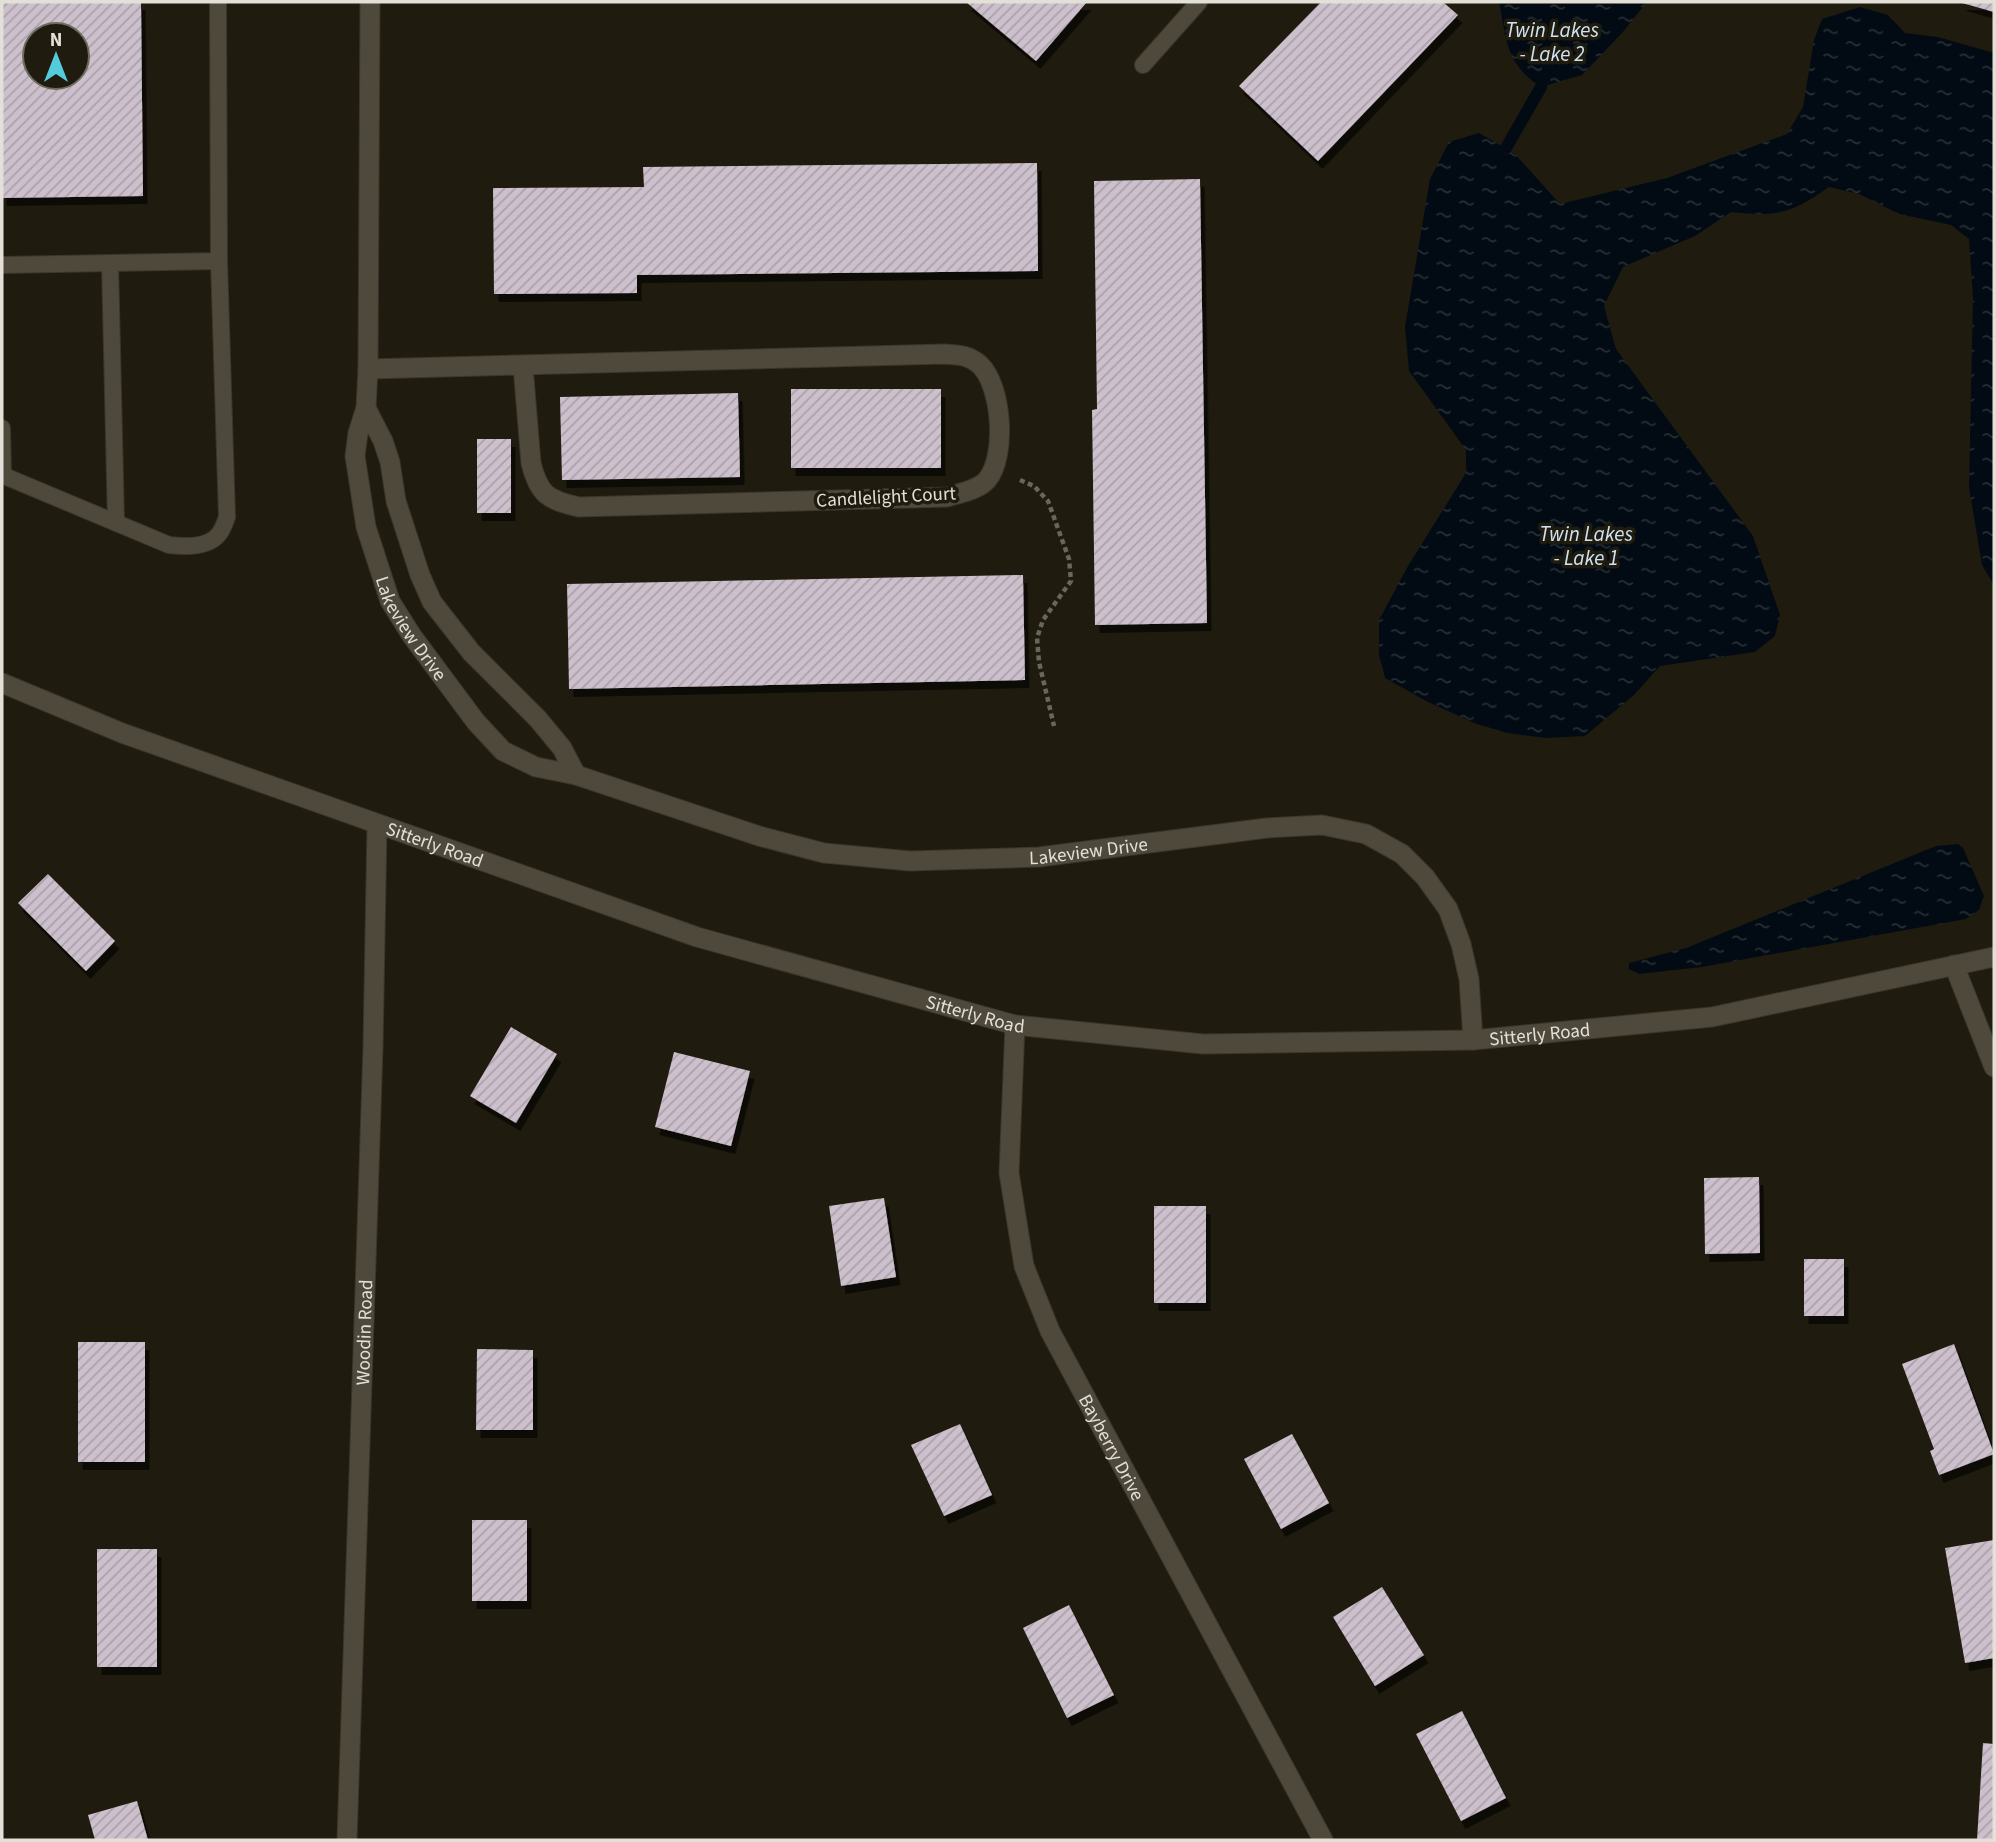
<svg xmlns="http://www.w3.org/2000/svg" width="1996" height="1842" viewBox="0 0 1996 1842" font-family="'Source Sans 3',sans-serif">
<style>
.water{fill:url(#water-ripples)}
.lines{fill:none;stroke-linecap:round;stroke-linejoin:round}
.stream{stroke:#020b13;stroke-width:12}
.building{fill:url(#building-hatch);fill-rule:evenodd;filter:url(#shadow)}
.service-casing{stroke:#39362f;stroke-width:18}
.minor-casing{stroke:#39362f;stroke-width:21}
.tertiary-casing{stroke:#39362f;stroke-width:21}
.path{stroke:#69665a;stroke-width:4.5;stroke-dasharray:5 3.5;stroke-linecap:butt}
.service{stroke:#4e493b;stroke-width:16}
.minor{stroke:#4e493b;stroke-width:19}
.tertiary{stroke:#4e493b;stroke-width:19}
.labels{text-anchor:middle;stroke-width:7;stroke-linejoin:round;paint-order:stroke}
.street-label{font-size:19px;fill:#e2e0d7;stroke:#1f1b0e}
.water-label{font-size:21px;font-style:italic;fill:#cfe3f4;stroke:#1f1b0e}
</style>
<defs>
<pattern id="water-ripples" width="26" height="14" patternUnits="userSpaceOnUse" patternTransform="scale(1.75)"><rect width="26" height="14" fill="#020b13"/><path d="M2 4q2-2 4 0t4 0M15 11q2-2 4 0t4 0" fill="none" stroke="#272e35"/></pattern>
<pattern id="building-hatch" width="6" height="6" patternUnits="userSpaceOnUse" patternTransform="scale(1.75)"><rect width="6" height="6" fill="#cdc0cd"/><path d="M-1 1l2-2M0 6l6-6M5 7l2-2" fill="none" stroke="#aba1aa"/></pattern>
<filter id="shadow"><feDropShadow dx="4.5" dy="8" stdDeviation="0" flood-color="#0009"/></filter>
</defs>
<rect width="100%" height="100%" fill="#1f1b0e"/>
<g class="water">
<path d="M1499,2h148l-25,31 -40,42 -41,12c-36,-24 -34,-46 -42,-85z"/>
<path d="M1860,7l28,8 17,18 33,4 56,16v532l-12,-20 -13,-78 4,-190 -4,-58 -18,-14 -52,-11 -40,-20 -30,-7c-39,27 -51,30 -98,25l-36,24 -72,31 -19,39 12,43 137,187 27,79 -5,21 -20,16 -95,14 -26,29 -49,41 -38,2 -40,-5 -33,-10 -48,-22 -41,-23 -6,-23v-35l29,-54 58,-93v-23l-57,-79 -4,-44 25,-148 19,-37 30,-9 36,21 45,50 107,-26 120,-44 16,-27 11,-67 8,-21z"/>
<path d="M1958,844l5,4 21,48 -5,14 -13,9 -264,48 -63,7 -10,-5v-6l57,-15 250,-102z"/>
</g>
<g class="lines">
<path class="stream" d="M1506,148l35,-61"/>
</g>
<g class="building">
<path d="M2,2h139l2,194 -141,2zM35,35h42v42h-42z"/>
<path d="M966,2h121l-51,59z"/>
<path d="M1321,2h122l15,13 -140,146 -79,-75z"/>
<path d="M1994,2v10l-32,-9v-1z"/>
<path d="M1037,163l1,108 -401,4v18l-143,1 -1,-106 151,-1 -1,-20z"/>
<path d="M1200,179l7,444 -112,2 -3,-215 5,-1 -3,-228z"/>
<rect x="791" y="389" width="150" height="79"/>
<path d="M738,393l2,84 -178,3 -2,-83z"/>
<rect x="477" y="439" width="34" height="74"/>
<path d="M1023,575l2,105 -456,9 -2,-105z"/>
<path d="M48,874l67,67 -29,30 -68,-68z"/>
<path d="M511,1027l46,27 -41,69 -46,-27z"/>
<path d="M674,1052l76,19 -19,75 -76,-19z"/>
<path d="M1759,1177l1,76 -55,1 -1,-76z"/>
<path d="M884,1198l12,79 -55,9 -12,-80z"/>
<rect x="1154" y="1206" width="52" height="97"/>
<rect x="1804" y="1259" width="40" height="57"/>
<rect x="78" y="1342" width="67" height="120"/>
<path d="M1954,1344l40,110 -55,21 -9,-24 4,-2 -32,-85z"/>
<path d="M477,1349l56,1v80h-57z"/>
<path d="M960,1424l32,71 -48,21 -33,-71z"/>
<path d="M1292,1434l37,69 -48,26 -37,-70z"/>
<rect x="472" y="1520" width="55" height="81"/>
<path d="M1994,1540v118l-29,5 -20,-115z"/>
<rect x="97" y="1549" width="60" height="118"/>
<path d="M1382,1587l42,68 -49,31 -42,-69z"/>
<path d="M1069,1605l45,90 -47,23 -44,-90z"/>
<path d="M1462,1711l44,87 -45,23 -45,-87z"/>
<path d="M1983,1743l11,1v96h-17z"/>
<path d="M137,1801l11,39h-53l-7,-25z"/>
</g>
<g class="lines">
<g class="service-casing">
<g id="service">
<path d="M1143,65l56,-63"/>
<path d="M110,263l6,260"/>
<path d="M2,265l217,-4 -1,-259"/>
<path d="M2,428l1,48"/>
<path d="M2,475l167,70c16,2 39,3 50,-11 4,-5 6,-12 8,-17l-8,-256"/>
</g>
</g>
<g class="minor-casing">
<g id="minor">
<path id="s1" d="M370,2l-2,367 -2,39 -8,25 -3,23 11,71 24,74 22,35 64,86 27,29 33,16 40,8 183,61 65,17 86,8 129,-4 228,-29 55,-3 44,9 36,20 23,23 23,32 13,35 8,35 4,61"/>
<path d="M368,369l577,-15c14,1 24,1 35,11 22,21 27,91 7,115 -9,10 -27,13 -40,17l-368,10c-31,-7 -40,-12 -48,-44l-8,-97"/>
<path d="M366,408l17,33 7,21 6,39 24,74 12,27 39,50 67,67 24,29 14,27"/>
<path d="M1954,965l40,102"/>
<path id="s2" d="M1015,1025l-6,148 15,93 26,65 273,509"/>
</g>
</g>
<g class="tertiary-casing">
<g id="tertiary">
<path id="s3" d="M2,683l120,50 575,204 318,88 188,19 270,-4 239,-23 282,-60"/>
<path id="s4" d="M347,1840l26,-793 4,-222"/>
</g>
</g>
<path class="path" d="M1020,480l14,6 14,15 21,58 2,22 -28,39 -6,18 2,24 15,64"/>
<use href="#service" class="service"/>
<use href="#minor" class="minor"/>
<use href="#tertiary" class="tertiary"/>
</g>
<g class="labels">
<g class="street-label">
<text transform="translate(886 496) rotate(-3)" y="7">Candlelight Court</text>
<text dy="7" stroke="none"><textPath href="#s1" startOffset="639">Lakeview Drive</textPath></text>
<text dy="7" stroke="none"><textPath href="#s3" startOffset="462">Sitterly Road</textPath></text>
<text dy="7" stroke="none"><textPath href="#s1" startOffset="1396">Lakeview Drive</textPath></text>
<text dy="7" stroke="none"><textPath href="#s3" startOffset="1029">Sitterly Road</textPath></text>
<text dy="7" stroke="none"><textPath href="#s3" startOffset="1596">Sitterly Road</textPath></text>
<text dy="7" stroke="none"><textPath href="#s4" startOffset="508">Woodin Road</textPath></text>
<text dy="7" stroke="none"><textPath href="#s2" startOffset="444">Bayberry Drive</textPath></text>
</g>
<g class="water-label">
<text x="1552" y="37">Twin Lakes<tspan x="1552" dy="24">- Lake 2</tspan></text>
<text x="1586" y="541">Twin Lakes<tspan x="1586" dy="24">- Lake 1</tspan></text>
</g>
</g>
<rect width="1996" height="1842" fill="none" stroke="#e2e0d7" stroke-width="7"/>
<g transform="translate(56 56)"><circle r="33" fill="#1f1b0e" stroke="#6d6a5e" stroke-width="2"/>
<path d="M0-5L12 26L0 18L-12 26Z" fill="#54cadd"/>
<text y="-10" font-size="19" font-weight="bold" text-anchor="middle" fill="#e2e0d7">N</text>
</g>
</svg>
